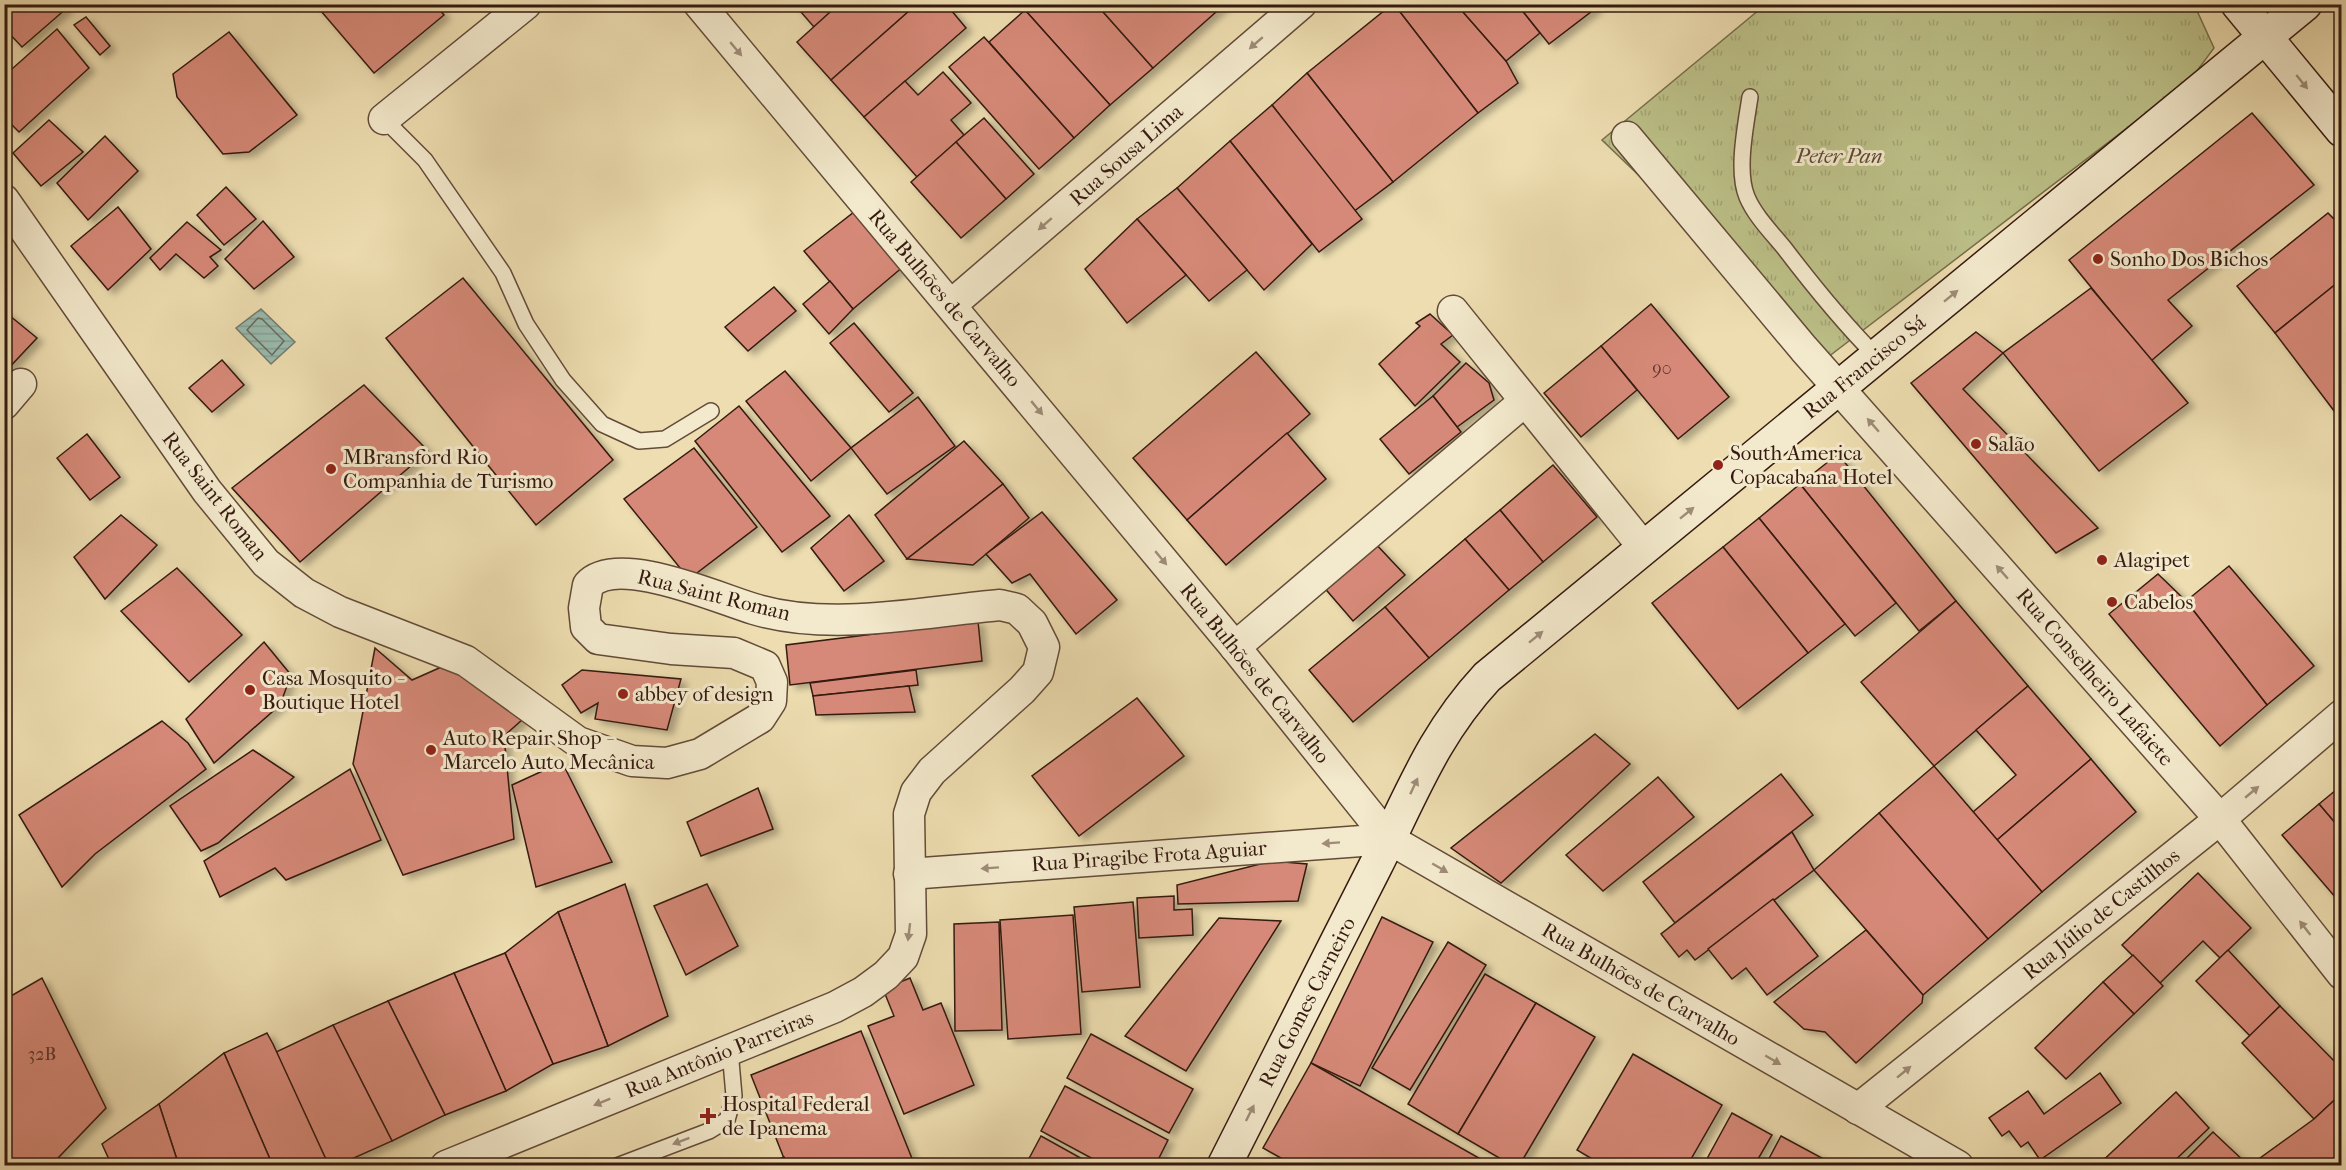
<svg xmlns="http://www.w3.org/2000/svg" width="2346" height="1170" viewBox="0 0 2346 1170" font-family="'IM FELL French Canon',serif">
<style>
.park{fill:url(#park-tufts);stroke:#786d4c;stroke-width:1.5}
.water{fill:url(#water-rules);stroke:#717b6f;stroke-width:1.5}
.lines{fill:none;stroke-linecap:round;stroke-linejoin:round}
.shore{stroke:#676a60;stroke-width:1.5}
.building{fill:#d68978;stroke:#351a11;stroke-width:1.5;filter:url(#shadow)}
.service-casing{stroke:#634b39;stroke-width:18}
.minor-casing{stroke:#634b39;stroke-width:33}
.secondary-casing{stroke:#351a11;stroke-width:36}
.service{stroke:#f3e9cc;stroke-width:15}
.minor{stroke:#f3e9cc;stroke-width:30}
.secondary{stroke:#f3e9cc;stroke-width:33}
.oneway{fill:#9e8c78}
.poi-dot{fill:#8f2418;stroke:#f3e9cc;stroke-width:2}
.labels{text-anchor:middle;stroke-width:6;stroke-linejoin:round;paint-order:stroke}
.number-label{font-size:18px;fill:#5d362b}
.street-label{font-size:21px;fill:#351a11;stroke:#f3e9cc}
.park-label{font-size:21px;font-style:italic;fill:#5e4c35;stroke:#f3e9cc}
.poi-label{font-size:21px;fill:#351a11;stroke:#f3e9cc;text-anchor:start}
</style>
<defs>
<pattern id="park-tufts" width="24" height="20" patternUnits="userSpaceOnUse" patternTransform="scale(1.5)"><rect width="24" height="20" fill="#bcc088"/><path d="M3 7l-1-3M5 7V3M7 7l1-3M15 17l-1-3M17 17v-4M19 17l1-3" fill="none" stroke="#a2a474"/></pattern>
<pattern id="water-rules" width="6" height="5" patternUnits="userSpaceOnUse" patternTransform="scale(1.5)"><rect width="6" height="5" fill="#99bbae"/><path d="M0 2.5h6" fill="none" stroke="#84a095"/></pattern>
<filter id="shadow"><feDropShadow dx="6" dy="4" stdDeviation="3" flood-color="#0004"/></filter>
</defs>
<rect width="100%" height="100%" fill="#edddb0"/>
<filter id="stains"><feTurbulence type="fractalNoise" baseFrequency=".00333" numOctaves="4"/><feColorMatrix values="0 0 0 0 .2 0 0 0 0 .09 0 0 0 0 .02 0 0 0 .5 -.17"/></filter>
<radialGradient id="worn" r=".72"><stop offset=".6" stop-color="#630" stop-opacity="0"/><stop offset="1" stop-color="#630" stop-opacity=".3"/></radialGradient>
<path class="park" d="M1765,5h426l7,8 16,35 -23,31 -363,278 -226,-217z"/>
<path class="water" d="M261,309l34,33 -24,22 -35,-36z"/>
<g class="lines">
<path class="shore" d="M258,318l4,1 22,22 -12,14 -25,-25z"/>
</g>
<g class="building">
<path d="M15,4h49l3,4 -45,39 -18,-19v-15z"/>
<path d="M315,4h120l9,11 -70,58z"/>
<path d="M794,4h45l-25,23z"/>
<path d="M839,4h78l-86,76 -34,-38z"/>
<path d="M917,4h29l20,24 -102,89 -33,-37z"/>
<path d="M1032,4h64l57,64 -43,37 -85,-95z"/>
<path d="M1096,4h129l-72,64z"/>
<path d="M1410,4h46l50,57 12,22 -40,30 -78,-101z"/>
<path d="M1456,4h61l23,29 -34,28z"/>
<path d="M1517,4h76l3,4 -47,36z"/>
<path d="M1390,6l10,6 78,101 -85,69 -86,-109z"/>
<path d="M1025,10l85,95 -36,33 -85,-96z"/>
<path d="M86,17l24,29 -10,9 -26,-30z"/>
<path d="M57,29l32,39 -70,64 -15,-15v-41z"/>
<path d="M229,32l68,83 -48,37 -26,2 -46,-57 -4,-23z"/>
<path d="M984,37l90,101 -35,31 -90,-102z"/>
<path d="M943,72l28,31 -20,17 13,15 -47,42 -53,-60 41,-36 13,14z"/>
<path d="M1307,73l86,109 -40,30 -81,-107z"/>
<path d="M1272,105l90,114 -43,33 -89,-111z"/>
<path d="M2252,113l62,72 -146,115 24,26 -41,35 -82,-101z"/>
<path d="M984,118l50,56 -28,25 -50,-57z"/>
<path d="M49,120l34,32 -42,34 -28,-33z"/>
<path d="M105,136l33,35 -50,49 -31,-37z"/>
<path d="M1230,141l82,103 -48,46 -87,-102z"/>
<path d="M956,142l50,57 -45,39 -50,-56z"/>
<path d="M226,187l30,32 -32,26 -27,-30z"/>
<path d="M1177,188l70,82 -38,31 -72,-82z"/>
<path d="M118,207l33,42 -43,41 -37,-44z"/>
<path d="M854,212l50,54 -51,43 -49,-58z"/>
<path d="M2328,213l14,14v52l-67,54 -38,-47z"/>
<path d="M1137,219l49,56 -59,48 -42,-54z"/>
<path d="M263,221l31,36 -40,32 -29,-30z"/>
<path d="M187,222l34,28 -11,7 8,9 -14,12 -28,-24 -16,16 -10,-12z"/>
<path d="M463,278l150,182 -77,65 -150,-187z"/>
<path d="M2342,279v140l-1,1 -66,-87z"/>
<path d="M830,281l23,28 -24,25 -26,-30z"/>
<path d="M774,287l22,24 -48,40 -23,-24z"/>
<path d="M2091,288l97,115 -89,68 -96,-118z"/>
<path d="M1651,304l78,93 -51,42 -77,-93z"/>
<path d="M4,311l33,27 -33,35z"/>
<path d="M1430,314l23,21 -12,9 19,18 -45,44 -36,-42 41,-38 -4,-3z"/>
<path d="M854,323l59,70 -24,19 -59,-69z"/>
<path d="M1976,332l27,21 -40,36 135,139 -42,25 -145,-170z"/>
<path d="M1601,346l36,44 -56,47 -37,-44z"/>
<path d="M1256,352l54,62 -123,106 -54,-62z"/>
<path d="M222,360l22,25 -32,27 -23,-24z"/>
<path d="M1466,363l23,20 5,17 -37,27 -24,-31z"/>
<path d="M785,371l66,77 -40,33 -65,-80z"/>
<path d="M364,385l64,66 -128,111 -68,-74z"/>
<path d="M1433,396l28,36 -52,42 -29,-35z"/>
<path d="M918,397l37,49 -68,48 -36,-46z"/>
<path d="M739,406l91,110 -48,36 -87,-111z"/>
<path d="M1287,433l39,46 -100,86 -39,-45z"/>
<path d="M87,434l33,43 -30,23 -33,-42z"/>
<path d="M964,441l39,43 -96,75 -32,-44z"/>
<path d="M694,448l63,79 -68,52 -65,-80z"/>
<path d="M1838,454l118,147 -37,30 -119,-147z"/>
<path d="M1553,465l44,52 -54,45 -43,-52z"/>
<path d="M1003,484l26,34 -56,47 -66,-6z"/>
<path d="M1800,484l96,119 -41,33 -96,-118z"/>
<path d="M1500,510l43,52 -34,28 -44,-51z"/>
<path d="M1042,512l75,88 -41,34 -46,-60 -18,9 -26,-29z"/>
<path d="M121,515l36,30 -52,54 -31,-42z"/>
<path d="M849,515l35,46 -40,30 -33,-43z"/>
<path d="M1759,518l86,106 -37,29 -85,-106z"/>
<path d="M1465,539l44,51 -80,68 -44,-51z"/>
<path d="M1373,541l32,34 -52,46 -31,-36z"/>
<path d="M1723,547l85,106 -70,56 -86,-106z"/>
<path d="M2229,566l85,100 -47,39 -81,-104z"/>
<path d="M177,568l65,67 -53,47 -68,-71z"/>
<path d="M2158,574l28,27 81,104 -47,41 -111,-132z"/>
<path d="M1956,601l72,85 -94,80 -73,-84z"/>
<path d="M1385,607l44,51 -76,64 -44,-52z"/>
<path d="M978,621l4,40 -192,24 -4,-40z"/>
<path d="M264,642l27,33 -11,30 -66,58 -28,-44z"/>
<path d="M375,648l37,32 43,-19 68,58 -19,17 10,103 -111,36 -50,-111z"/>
<path d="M582,670l99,9 -14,51 -72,-11 3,-16 -17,10 -19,-28z"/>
<path d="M916,670l2,15 -9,1 -96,10 -3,-13z"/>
<path d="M909,686l6,26 -99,3 -3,-19z"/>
<path d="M2028,686l63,73 -94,81 -24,-28 43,-37 -40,-45z"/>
<path d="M1137,698l47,58 -105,80 -47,-60z"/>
<path d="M162,721l26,22 18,26 -111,85 -33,33 -43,-72z"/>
<path d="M1595,734l35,30 -129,119 -50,-35z"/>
<path d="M253,750l41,27 -76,66 -17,8 -31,-45z"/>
<path d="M2091,759l45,53 -94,80 -45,-52z"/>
<path d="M562,762l50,100 -76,25 -24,-102z"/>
<path d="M1934,766l108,126 -54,47 -109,-126z"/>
<path d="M350,769l31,71 -95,40 -11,-12 -55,29 -16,-36z"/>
<path d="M1781,774l32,41 -138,108 -32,-41z"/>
<path d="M1658,777l36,40 -91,74 -37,-36z"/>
<path d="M2342,785v46l-23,-27z"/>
<path d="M758,788l15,41 -72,27 -14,-34z"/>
<path d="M2319,804l23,27v74l-60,-70z"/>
<path d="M1879,813l109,126 -65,56 -109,-125z"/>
<path d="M1792,832l22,38 -119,90 -8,-10 -8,7 -18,-23z"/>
<path d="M1272,861l35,3 -9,37 -120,3 -1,-19z"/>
<path d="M2198,873l53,55 -31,30 -17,-17 -43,42 -38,-38z"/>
<path d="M625,884l43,132 -60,30 -50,-134z"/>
<path d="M707,884l31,62 -52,29 -32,-69z"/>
<path d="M1174,896v14l18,-1 1,26 -54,3 -2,-40z"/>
<path d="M1773,899l45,57 -51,39 -21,-27 -14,11 -24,-30z"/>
<path d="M1133,902l7,85 -58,5 -8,-85z"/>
<path d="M558,912l50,134 -55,18 -48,-111z"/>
<path d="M1073,915l8,119 -73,5 -8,-119z"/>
<path d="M1382,917l51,25 -73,144 -49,-23z"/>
<path d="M1219,918l62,3 -95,150 -61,-35z"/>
<path d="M999,922l3,108 -47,1 -1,-107z"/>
<path d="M1866,930l57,65 -1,8 -66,60 -31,-31 -21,-3 -30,-27z"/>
<path d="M1448,942l38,23 -76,125 -38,-22z"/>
<path d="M2228,950l52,56 -30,30 -54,-55z"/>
<path d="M505,953l48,111 -47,27 -52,-118z"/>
<path d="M2133,955l30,31 -29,28 -31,-32z"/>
<path d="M454,973l52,118 -61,24 -57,-114z"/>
<path d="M1485,974l51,29 -78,131 -50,-30z"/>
<path d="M42,978l64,130 -49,51 -19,7h-34v-166z"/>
<path d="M910,978l13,32 18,-7 33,82 -70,29 -36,-88 26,-10 -11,-27z"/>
<path d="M2103,982l31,32 -68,65 -31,-31z"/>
<path d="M388,1001l57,114 -53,26 -59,-116z"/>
<path d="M1536,1003l59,34 -76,129h-6l-55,-32z"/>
<path d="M2280,1006l62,63v24l-28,26 -72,-76z"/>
<path d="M333,1025l59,116 -56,25h-7l-53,-114z"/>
<path d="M861,1031l54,135h-128l-36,-91z"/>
<path d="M267,1033l6,11 56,122h-56l-49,-113z"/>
<path d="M1091,1034l102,55 -24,44 -102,-55z"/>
<path d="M224,1053l49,113h-94l-20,-62z"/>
<path d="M1633,1054l89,51 -35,61h-83l-27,-16z"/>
<path d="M1311,1063l182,103h-198l-32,-18z"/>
<path d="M2100,1073l21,30 -81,57 -12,-18 -7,5 -12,-16 -7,5 -13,-18 39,-27 16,23z"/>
<path d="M1065,1086l103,54 -13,26h-49l-65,-35z"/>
<path d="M2176,1092l33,36 -40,38h-72z"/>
<path d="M2342,1093v73h-93l65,-47z"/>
<path d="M159,1104l20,62h-67l-10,-22z"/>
<path d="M1732,1113l40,22 -18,31h-51z"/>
<path d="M2213,1132l35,33 1,1h-70z"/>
<path d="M1041,1136l54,30h-70z"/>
<path d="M1781,1136l52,28 -1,2h-67z"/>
<path d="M784,1157l3,9h-23z"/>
</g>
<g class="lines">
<g class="service-casing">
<g id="service">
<path d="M1750,97c-4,27 -14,74 -3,100 8,19 25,36 38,52 29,38 58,74 92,108"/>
<path d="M384,119l41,41 78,113 23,51 37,56 39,44 37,17 26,-2 46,-28"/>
<path d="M617,1166l92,-35 18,-11 7,-24 -4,-46"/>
</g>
</g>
<g class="minor-casing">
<g id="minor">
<path d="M699,4l536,643 154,192 569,327"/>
<path d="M384,119l142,-115"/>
<path d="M1627,137l177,212 416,470 122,155"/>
<path d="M4,200l203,291 59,72 38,30 36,19 126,49 112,81 54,19 35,2 33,-9 60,-36 11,-17 1,-19 -7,-16 -31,-13 -63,-4 -73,-10 -12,-12 -2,-19 4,-23c29,-32 129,13 166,24 77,23 167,3 246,-4l17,4 15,14 12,24 -6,25 -16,18 -90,81 -16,21 -7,22 2,120 -8,23 -17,18 -23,17 -28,15 -389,159"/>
<path d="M951,305l350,-301"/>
<path d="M1453,311l191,237"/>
<path d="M4,404l17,-20"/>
<path d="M1235,647l290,-246"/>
<path d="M909,874l480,-35"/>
<path d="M1858,1109l362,-290 122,-104"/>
</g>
</g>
<g class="secondary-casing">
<g id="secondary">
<path d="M2238,4l104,126"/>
<path d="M1224,1166c51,-101 101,-201 152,-301 35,-69 57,-130 111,-188l818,-673"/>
</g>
</g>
<use href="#service" class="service"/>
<use href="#minor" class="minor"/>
<use href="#secondary" class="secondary"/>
</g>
<defs><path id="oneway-solid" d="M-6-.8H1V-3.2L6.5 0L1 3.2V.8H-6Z" transform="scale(1.5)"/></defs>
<g class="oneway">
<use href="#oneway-solid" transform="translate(1256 43) rotate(139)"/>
<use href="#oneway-solid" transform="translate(736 49) rotate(50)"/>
<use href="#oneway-solid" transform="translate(2302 82) rotate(51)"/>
<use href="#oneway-solid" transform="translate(1045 224) rotate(139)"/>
<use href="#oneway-solid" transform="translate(1951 296) rotate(-39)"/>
<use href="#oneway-solid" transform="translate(1037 408) rotate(50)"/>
<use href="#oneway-solid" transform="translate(1873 425) rotate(-131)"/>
<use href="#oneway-solid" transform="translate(1687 513) rotate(-39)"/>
<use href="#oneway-solid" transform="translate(1161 558) rotate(50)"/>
<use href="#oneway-solid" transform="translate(2002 572) rotate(-131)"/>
<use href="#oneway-solid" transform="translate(1536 637) rotate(-39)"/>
<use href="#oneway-solid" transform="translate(1414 786) rotate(-65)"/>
<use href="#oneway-solid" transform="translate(2252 792) rotate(-40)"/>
<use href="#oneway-solid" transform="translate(1331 843) rotate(176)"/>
<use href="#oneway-solid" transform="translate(990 868) rotate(176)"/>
<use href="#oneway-solid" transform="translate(1440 868) rotate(30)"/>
<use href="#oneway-solid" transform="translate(2305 928) rotate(-128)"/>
<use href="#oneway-solid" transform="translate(909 932) rotate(97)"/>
<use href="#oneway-solid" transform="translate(1773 1060) rotate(30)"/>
<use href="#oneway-solid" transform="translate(1904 1072) rotate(-39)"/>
<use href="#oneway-solid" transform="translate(602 1102) rotate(158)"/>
<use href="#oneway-solid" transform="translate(1250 1113) rotate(-63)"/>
<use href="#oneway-solid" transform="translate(681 1141) rotate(159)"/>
</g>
<g class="poi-dot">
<circle cx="2098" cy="259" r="6"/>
<circle cx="1976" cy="444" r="6"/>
<circle cx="1718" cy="465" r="6"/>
<circle cx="331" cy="469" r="6"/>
<circle cx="2102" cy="560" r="6"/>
<circle cx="2112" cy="602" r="6"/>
<circle cx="250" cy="690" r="6"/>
<circle cx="623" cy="694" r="6"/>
<circle cx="431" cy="750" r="6"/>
<path d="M705 1107h6v6h6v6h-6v6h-6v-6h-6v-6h6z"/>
</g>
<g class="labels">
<g class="number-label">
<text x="1662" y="374">90</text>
<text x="42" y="1060">32B</text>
</g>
<g class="street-label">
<text transform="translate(1126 155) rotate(-41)" y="7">Rua Sousa Lima</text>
<text transform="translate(945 298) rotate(50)" y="7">Rua Bulhões de Carvalho</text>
<text transform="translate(1864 367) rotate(-39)" y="7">Rua Francisco Sá</text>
<text transform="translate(215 496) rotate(52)" y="7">Rua Saint Roman</text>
<text transform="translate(714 595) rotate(14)" y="7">Rua Saint Roman</text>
<text transform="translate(1255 673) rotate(51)" y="7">Rua Bulhões de Carvalho</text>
<text transform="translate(2095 677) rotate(49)" y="7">Rua Conselheiro Lafaiete</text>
<text transform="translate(1149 856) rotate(-4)" y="7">Rua Piragibe Frota Aguiar</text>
<text transform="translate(2101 914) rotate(-39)" y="7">Rua Júlio de Castilhos</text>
<text transform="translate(1641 984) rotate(30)" y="7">Rua Bulhões de Carvalho</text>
<text transform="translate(1307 1002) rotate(-63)" y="7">Rua Gomes Carneiro</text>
<text transform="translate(719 1054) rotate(-22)" y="7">Rua Antônio Parreiras</text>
</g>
<g class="park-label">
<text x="1839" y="163">Peter Pan</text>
</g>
<g class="poi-label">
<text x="2110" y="266">Sonho Dos Bichos</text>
<text x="1988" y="451">Salão</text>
<text x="1730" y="460">South America<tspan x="1730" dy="24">Copacabana Hotel</tspan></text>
<text x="343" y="464">MBransford Rio<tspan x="343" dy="24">Companhia de Turismo</tspan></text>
<text x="2114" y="567">Alagipet</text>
<text x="2124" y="609">Cabelos</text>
<text x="262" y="685">Casa Mosquito -<tspan x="262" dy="24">Boutique Hotel</tspan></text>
<text x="635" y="701">abbey of design</text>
<text x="443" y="745">Auto Repair Shop -<tspan x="443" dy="24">Marcelo Auto Mecânica</tspan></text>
<text x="722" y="1111">Hospital Federal<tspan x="722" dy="24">de Ipanema</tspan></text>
</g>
</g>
<rect width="2346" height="1170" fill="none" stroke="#edddb0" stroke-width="24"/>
<rect x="6" y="6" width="2334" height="1158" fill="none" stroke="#351a11" stroke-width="3"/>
<rect x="12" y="12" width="2322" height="1146" fill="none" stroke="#351a11" stroke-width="1.5"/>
<rect width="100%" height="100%" filter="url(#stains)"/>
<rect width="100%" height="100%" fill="url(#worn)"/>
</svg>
